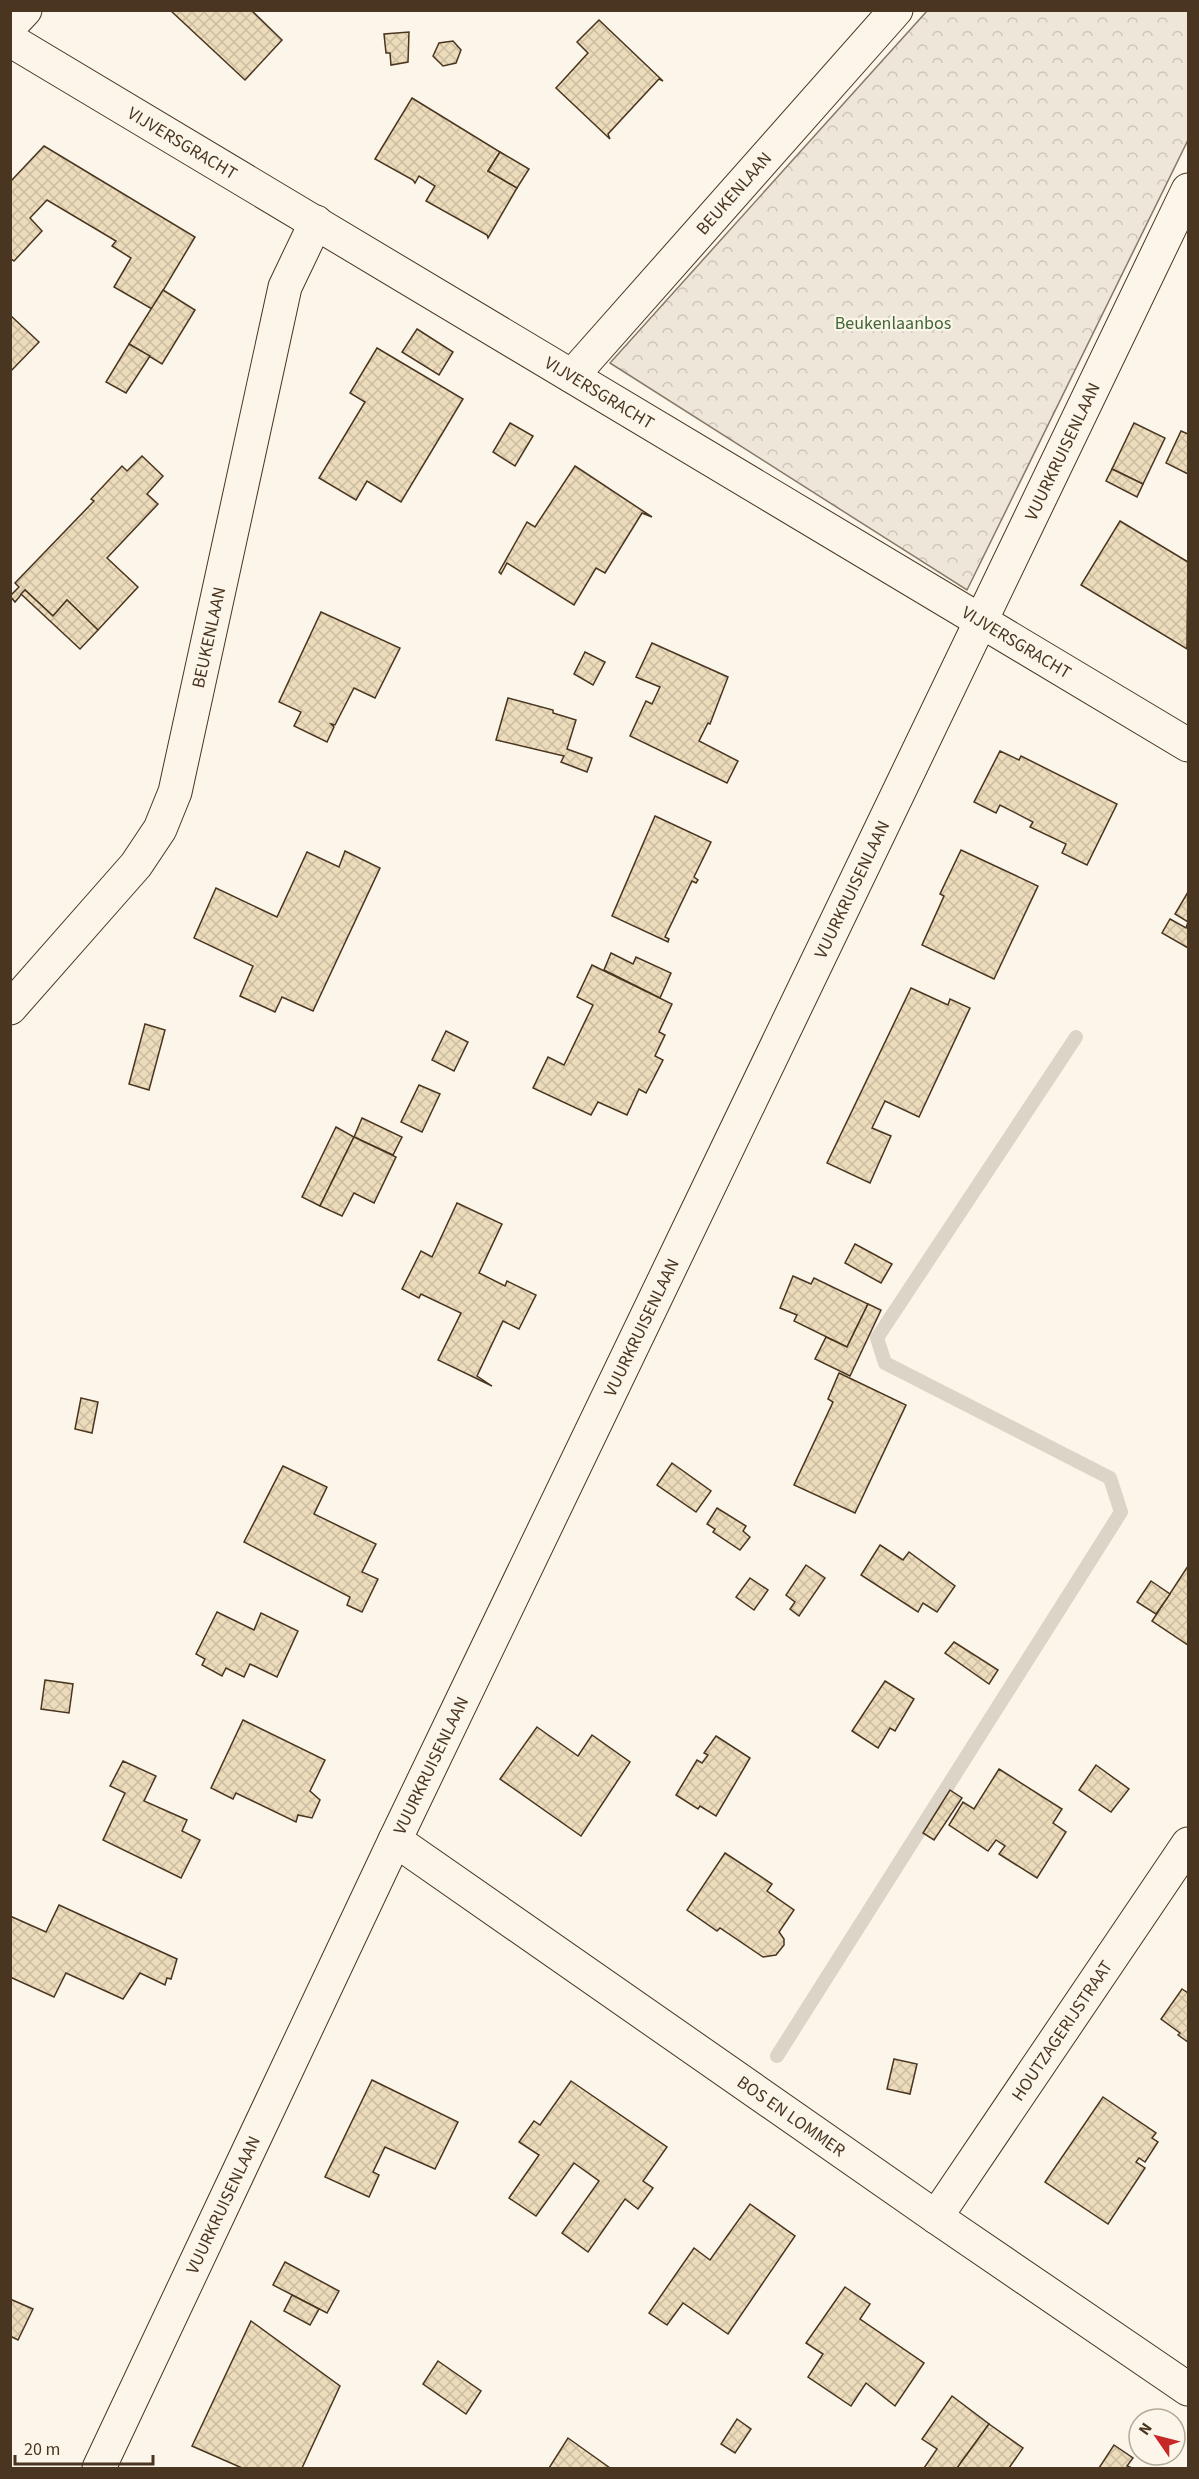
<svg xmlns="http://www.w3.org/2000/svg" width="1199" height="2479" viewBox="0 0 1199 2479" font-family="'Source Sans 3',sans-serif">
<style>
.forest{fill:url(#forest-crowns);stroke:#887966;stroke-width:1.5}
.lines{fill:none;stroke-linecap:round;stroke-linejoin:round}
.stream{stroke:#dcd4c6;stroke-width:14}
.building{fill:url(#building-cross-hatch);stroke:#4a3520;stroke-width:1.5}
.minor-casing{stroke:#4a3520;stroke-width:35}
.minor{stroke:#fbf6e9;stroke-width:33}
.labels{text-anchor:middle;stroke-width:4.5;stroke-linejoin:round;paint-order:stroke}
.street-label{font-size:18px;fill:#4a3520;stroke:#fbf6e9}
.park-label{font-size:18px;fill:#436837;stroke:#fbf6e9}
</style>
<defs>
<pattern id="forest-crowns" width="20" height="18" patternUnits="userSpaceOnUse" patternTransform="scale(1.5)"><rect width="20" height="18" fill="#ede6d9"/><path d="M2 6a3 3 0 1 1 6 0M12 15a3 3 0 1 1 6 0" fill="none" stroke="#cdc6ba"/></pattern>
<pattern id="building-cross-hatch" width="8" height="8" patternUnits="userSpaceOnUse" patternTransform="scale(1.5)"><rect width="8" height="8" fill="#ecdcbc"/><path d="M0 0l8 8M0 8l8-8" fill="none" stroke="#ccbda1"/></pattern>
</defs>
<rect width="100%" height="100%" fill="#fbf6e9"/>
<path class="forest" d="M927,11h261v129l-221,450 -357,-227z"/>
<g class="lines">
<path class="stream" d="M777,2056l344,-544 -11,-34 -225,-115 -8,-25 199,-301"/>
</g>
<g class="building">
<path d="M170,10h81l31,30 -37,40z"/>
<path d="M599,20l64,61 -4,-2 -51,55 2,5 -54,-51 32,-35 -11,-11z"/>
<path d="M409,32l-1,30 -17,3 -1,-12h-4l-2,-19z"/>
<path d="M453,41l8,9 -5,13 -13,3 -10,-10 6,-13z"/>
<path d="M412,98l88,54 -12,19 29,17 -29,50 -1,-3 -61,-34 9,-15 -16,-10 -4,7 -2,-3 -38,-21z"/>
<path d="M44,146l151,91 -43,72 -38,-22 17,-29 -19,-12 4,-5 -69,-41 -17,18 12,13 -28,30 -4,-3v-76z"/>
<path d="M500,152l29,17 -12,19 -29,-17z"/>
<path d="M163,290l32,20 -33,54 -33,-20z"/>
<path d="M10,315l29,27 -29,30z"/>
<path d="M417,329l36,23 -14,23 -37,-23z"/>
<path d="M129,344l21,12 -24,37 -20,-11z"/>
<path d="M377,348l86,51 -62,103 -34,-21 -11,19 -37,-22 46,-76 -15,-9z"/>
<path d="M510,423l23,13 -18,30 -22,-14z"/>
<path d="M1134,423l31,15 -22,46 -31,-15z"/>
<path d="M1181,431l7,3v40l-22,-11z"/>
<path d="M142,456l21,20 -16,18 11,10 -51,54 31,29 -40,43 -31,-30 -14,16 -28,-26 -10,12 -5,-6 9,-9 -4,-4 79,-82 -3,-2 31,-33 5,5z"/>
<path d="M575,466l77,51 -10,-4 -37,60 -9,-5 -22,37 -67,-42 -6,11 -2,-2 28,-50 8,5z"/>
<path d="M1112,469l31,15 -6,13 -31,-16z"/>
<path d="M1120,521l68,41 -1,87 -106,-64z"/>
<path d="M25,590l28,26 14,-16 31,30 -18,19 -59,-55z"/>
<path d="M321,612l79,36 -25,50 -21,-10 -19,37 -4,-1 3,3 -7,15 -33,-16 7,-14 -22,-10z"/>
<path d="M652,643l76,34 -18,47 -2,-1 -9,18 39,20 -11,22 -97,-47 16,-35 6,3 8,-17 -24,-10z"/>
<path d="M585,652l20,10 -12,23 -19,-11z"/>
<path d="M508,698l45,12v3l23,7 -9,29 25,9 -5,14 -26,-10 3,-6 -68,-16z"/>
<path d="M1000,751l19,9 2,-4 96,48 -30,61 -25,-12 4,-9 -36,-17 3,-5 -33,-17 -4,8 -22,-11z"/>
<path d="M655,816l56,26 -17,35 4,3 -2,3 -4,-2 -27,56 4,2 -1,3 -56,-26z"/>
<path d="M961,850l77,36 -44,93 -72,-34 22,-49 -4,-2z"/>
<path d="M345,851l35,17 -67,143 -31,-14 -7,15 -35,-16 13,-30 -59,-28 22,-50 61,29 30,-65 32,15z"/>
<path d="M1188,892v30l-13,-8z"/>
<path d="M1170,919l16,9 2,-6v26l-26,-15z"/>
<path d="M611,953l22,11 3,-7 35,16 -11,25 -56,-28z"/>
<path d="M592,965l80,39 -13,28 6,3 -10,21 8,4 -17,33 -7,-4 -12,26 -29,-13 -7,13 -58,-27 15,-31 16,8 29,-60 -16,-8z"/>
<path d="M911,988l37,17 2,-6 20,9 -51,109 -34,-16 -13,27 19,8 -21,47 -43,-20z"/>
<path d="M145,1024l20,6 -16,60 -20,-6z"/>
<path d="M446,1031l22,11 -14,29 -22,-11z"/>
<path d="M419,1085l21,9 -18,38 -21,-10z"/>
<path d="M362,1118l40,19 -9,18 -39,-18z"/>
<path d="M336,1127l18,10 -34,69 -18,-9z"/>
<path d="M354,1137l42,20 -22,46 -20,-10 -12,23 -22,-10z"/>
<path d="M457,1203l45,21 -23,49 26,13 2,-5 29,14 -17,34 -16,-8 -26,55 15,10 -54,-26 23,-47 -40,-19 -2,4 -17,-9 19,-38 11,6z"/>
<path d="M855,1244l37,20 -11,19 -36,-20z"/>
<path d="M793,1276l18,8 3,-6 54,26 -21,43 -53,-26 3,-6 -17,-7z"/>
<path d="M868,1304l13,6 -31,66 -35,-17 11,-22 21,10z"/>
<path d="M839,1373l67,32 -51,108 -61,-28 39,-83 -5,-3z"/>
<path d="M81,1398l17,4 -6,31 -17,-4z"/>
<path d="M672,1463l39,28 -15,21 -39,-27z"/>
<path d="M283,1466l44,21 -13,27 62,30 -14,28 16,7 -16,33 -15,-7 3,-8 -106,-55z"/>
<path d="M717,1508l29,18 -3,5 7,6 -10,13 -27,-18 2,-3 -8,-5z"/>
<path d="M880,1545l23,15 6,-8 46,34 -18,26 -14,-9 -5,9 -57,-37z"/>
<path d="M806,1565l19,13 -26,38 -9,-7 5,-7 -9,-7z"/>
<path d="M1188,1566v79l-36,-24z"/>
<path d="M750,1578l18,12 -14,20 -18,-13z"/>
<path d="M1151,1581l19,13 -14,20 -19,-12z"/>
<path d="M217,1612l37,18 7,-17 37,18 -21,46 -27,-13 -6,13 -18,-9 -4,8 -20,-11 3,-6 -9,-5z"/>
<path d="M954,1642l44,28 -9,14 -44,-31z"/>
<path d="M45,1680l28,4 -4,29 -28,-4z"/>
<path d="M885,1681l29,18 -19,32 -5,-3 -12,20 -26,-17z"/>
<path d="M243,1720l82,40 -15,31 10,9 -8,18 -14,-3 -2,7 -60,-29 -3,6 -22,-11z"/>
<path d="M537,1727l41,29 14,-21 38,27 -49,74 -81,-57z"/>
<path d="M716,1736l34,22 -34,58 -16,-10 -2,3 -22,-14 21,-35 5,3 6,-8 -4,-2z"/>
<path d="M123,1761l33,15 -12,25 43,19 -5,11 18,9 -19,38 -78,-38 22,-47 -15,-7z"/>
<path d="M1096,1765l33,24 -18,23 -32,-22z"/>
<path d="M999,1769l63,40 -9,14 13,9 -29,46 -38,-24 6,-8 -9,-6 -8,11 -39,-26 14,-23 11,7z"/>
<path d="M950,1790l12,8 -28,42 -11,-7z"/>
<path d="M725,1853l47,31 -5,7 27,19 -15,22 5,7v6l-8,10 -13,2 -43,-29 -3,3 -30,-21z"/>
<path d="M59,1905l118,54 -6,20 -4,-1 -2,7 -25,-12 -17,26 -57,-26 -12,24 -44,-20v-61l36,16z"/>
<path d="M1182,1989l6,4v49l-10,-7 2,-2 -19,-14z"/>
<path d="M894,2059l23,5 -7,30 -23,-5z"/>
<path d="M372,2080l86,42 -23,47 -50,-22 -12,25 6,3 -10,22 -44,-20z"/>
<path d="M571,2081l96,66 -24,34 10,7 -15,21 -13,-10 -37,53 -26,-19 37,-52 -25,-18 -38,53 -27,-18 30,-43 -20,-13 15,-21 6,4z"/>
<path d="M1103,2097l53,36 -4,5 6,4 -13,20 -6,-4 -3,4 9,6 -37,56 -63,-42z"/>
<path d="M750,2204l45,32 -67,98 -45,-31 -16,22 -18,-12 45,-65 16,12z"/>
<path d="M285,2262l54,29 -12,22 -54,-28z"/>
<path d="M845,2287l25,17 -10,15 64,44 -29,43 -29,-23 -15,23 -43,-29 15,-23 -17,-11z"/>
<path d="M292,2295l27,14 -9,16 -26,-14z"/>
<path d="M10,2299l23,10 -15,31 -8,-4z"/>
<path d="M251,2321l89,65 -38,82h-60l-50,-22z"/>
<path d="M438,2361l43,30 -15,23 -43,-30z"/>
<path d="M952,2396l37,28 -32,44h-33l13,-19 -15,-10z"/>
<path d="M737,2419l14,10 -16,24 -14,-9z"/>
<path d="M989,2424l34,24 -14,20h-52z"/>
<path d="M568,2438l42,30h-61z"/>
<path d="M1114,2445l19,13 -6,8 5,2h-33z"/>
</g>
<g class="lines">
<g class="minor-casing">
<g id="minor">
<path d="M10,26l15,-16"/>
<path id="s1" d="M10,40l1178,705"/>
<path id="s2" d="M572,376l324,-366"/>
<path id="s3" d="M10,1008l126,-143 24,-36 15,-37 110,-505 31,-65"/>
<path id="s4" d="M395,1840l541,377 252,172"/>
<path id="s5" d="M936,2217l252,-373"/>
<path id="s6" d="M99,2468l296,-628 793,-1650"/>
</g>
</g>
<use href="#minor" class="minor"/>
</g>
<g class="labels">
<g class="street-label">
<text dy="6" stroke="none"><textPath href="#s1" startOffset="201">VIJVERSGRACHT</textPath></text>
<text dy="6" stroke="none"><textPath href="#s2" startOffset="244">BEUKENLAAN</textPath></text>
<text dy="6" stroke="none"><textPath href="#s1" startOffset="687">VIJVERSGRACHT</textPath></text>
<text dy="6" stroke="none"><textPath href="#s6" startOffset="2235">VUURKRUISENLAAN</textPath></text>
<text dy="6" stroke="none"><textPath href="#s3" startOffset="432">BEUKENLAAN</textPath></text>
<text dy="6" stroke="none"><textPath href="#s1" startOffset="1173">VIJVERSGRACHT</textPath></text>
<text dy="6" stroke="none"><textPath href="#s6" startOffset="1749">VUURKRUISENLAAN</textPath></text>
<text dy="6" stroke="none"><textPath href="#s6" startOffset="1263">VUURKRUISENLAAN</textPath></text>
<text dy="6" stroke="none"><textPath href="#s6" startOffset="777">VUURKRUISENLAAN</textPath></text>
<text dy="6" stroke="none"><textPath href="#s5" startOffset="225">HOUTZAGERIJSTRAAT</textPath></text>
<text dy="6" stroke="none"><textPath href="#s4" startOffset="483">BOS EN LOMMER</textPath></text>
<text dy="6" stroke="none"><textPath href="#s6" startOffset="291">VUURKRUISENLAAN</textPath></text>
</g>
<g class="park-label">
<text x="893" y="329">Beukenlaanbos</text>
</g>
</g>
<rect width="1199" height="2479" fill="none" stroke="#4a3520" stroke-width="24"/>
<g transform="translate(1157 2437) rotate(305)"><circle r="28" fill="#fbf6e9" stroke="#b4a999" stroke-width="1.5"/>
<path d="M0-4.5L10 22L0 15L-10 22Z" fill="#c62828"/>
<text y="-9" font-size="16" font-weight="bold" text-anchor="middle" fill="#4a3520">N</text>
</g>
<path d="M15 2455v9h138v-9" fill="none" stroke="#4a3520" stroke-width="3"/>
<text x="24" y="2455" font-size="18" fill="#4a3520" stroke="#fbf6e9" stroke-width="4.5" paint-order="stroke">20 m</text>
</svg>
